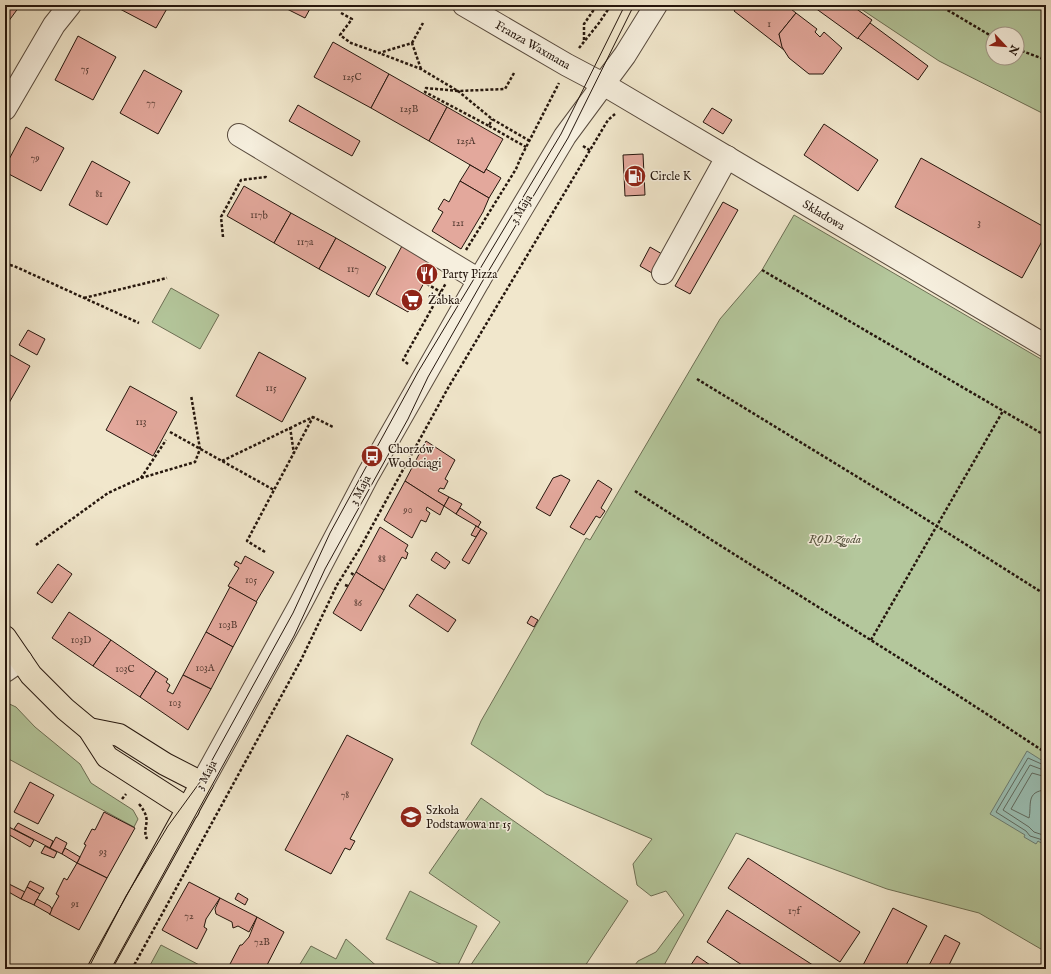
<svg xmlns="http://www.w3.org/2000/svg" width="1051" height="974" viewBox="0 0 1051 974" font-family="'IM FELL English',serif">
<style>
.green{fill:#b4c79c;stroke:#6c6e54;fill-rule:evenodd}
.water{fill:#9bc0b5;stroke:#6c7c72}
.lines{fill:none;stroke-linecap:round;stroke-linejoin:round}
.shore{stroke:#606b61;stroke-width:1}
.building{fill:#e3a89c;stroke:#25160d}
.minor-casing{stroke:#584a3d;stroke-width:24}
.major-casing{stroke:#25160d;stroke-width:24}
.path{stroke:#25160d;stroke-width:2.5;stroke-dasharray:3 2;stroke-linecap:butt}
.minor{stroke:#f6efde;stroke-width:22}
.major{stroke:#f1e7cc;stroke-width:22}
.tram{stroke:#25160d;stroke-width:1}
.labels{text-anchor:middle;stroke-width:3;stroke-linejoin:round;paint-order:stroke}
.number-label{font-size:10px;fill:#543a31}
.street-label{font-size:12px;fill:#25160d;stroke:#f6efde}
.poi-label{font-size:12px;fill:#25160d;stroke:#f6efde;text-anchor:start}
.park-label{font-size:12px;font-style:italic;fill:#57543f;stroke:#f6efde}
</style>
<rect width="100%" height="100%" fill="#f1e7cc"/>
<filter id="stains"><feTurbulence type="fractalNoise" baseFrequency=".005" numOctaves="4"/><feColorMatrix values="0 0 0 0 .2 0 0 0 0 .09 0 0 0 0 .02 0 0 0 .5 -.17"/></filter>
<radialGradient id="worn" r=".72"><stop offset=".6" stop-color="#630" stop-opacity="0"/><stop offset="1" stop-color="#630" stop-opacity=".3"/></radialGradient>
<g class="green">
<path d="M855,5h191v110l-107,-54zM993,34h24v24h-24z"/>
<path d="M794,215l252,147v590l-67,-39 -92,-24 -151,-56 -74,136h-30l6,-8 18,-9 28,-37 -18,-24 -15,5 -14,-11 -4,-21 19,-25 -106,-45 -75,-50 10,-23 105,-183 4,2 130,-221 42,-49z"/>
<path d="M171,288l48,27 -19,34 -48,-27z"/>
<path d="M5,702l11,5 19,20 45,37 11,19 42,27 5,9 -4,8 -129,-70z"/>
<path d="M481,798l147,103 -45,68h-115l32,-47 -71,-49z"/>
<path d="M410,891l67,35 -21,43h-5l-65,-30z"/>
<path d="M346,939l34,30h-83l14,-23 25,13z"/>
<path d="M161,945l46,24h-59z"/>
</g>
<path class="water" d="M1027,751l19,12v39l-3,8 3,5v31l-8,-5 -2,3 -12,-7 1,-2 -35,-21z"/>
<g class="lines">
<g class="shore">
<path d="M1046,766l-18,-8 -32,54 30,19 4,5 16,5"/>
<path d="M1046,771l-16,-6 -27,45 26,17 5,5 12,4"/>
<path d="M1046,777l-14,-4 -21,36 18,9c3,-12 -4,-27 17,-28"/>
</g>
</g>
<g class="building">
<path d="M5,5l14,2 -11,15 -3,-2z"/>
<path d="M119,5h50l-13,23 -38,-20z"/>
<path d="M279,5h33l-7,13z"/>
<path d="M733,5h53l10,8 -17,21 5,16 -50,-39 2,-3z"/>
<path d="M811,5h40l21,15 -14,19z"/>
<path d="M796,13l21,16 -2,3 5,5 4,-5 18,16 -19,26h-14l-20,-16 -7,-11 -3,-13z"/>
<path d="M870,23l58,43 -10,14 -60,-42z"/>
<path d="M78,36l38,21 -23,43 -38,-20z"/>
<path d="M333,42l56,32 -18,34 -57,-31z"/>
<path d="M144,70l38,21 -24,43 -38,-21z"/>
<path d="M389,74l58,33 -18,34 -58,-33z"/>
<path d="M298,105l62,36 -8,15 -63,-35z"/>
<path d="M447,107l56,32 -19,34 -55,-32z"/>
<path d="M712,108l20,12 -9,14 -20,-12z"/>
<path d="M824,124l54,36 -20,31 -54,-36z"/>
<path d="M26,127l38,21 -23,43 -36,-19v-5z"/>
<path d="M643,154l2,41 -20,1 -2,-41z"/>
<path d="M921,158l125,70v6l-24,44 -127,-71z"/>
<path d="M92,161l38,21 -23,43 -38,-20z"/>
<path d="M470,165l14,8 2,-4 15,9 -12,20 -29,-17z"/>
<path d="M460,181l29,17 -6,14 -22,37 -29,-18 11,-19 -5,-3 6,-10 5,3z"/>
<path d="M244,186l47,27 -17,30 -47,-27z"/>
<path d="M723,202l15,8 -48,84 -15,-8z"/>
<path d="M291,213l45,25 -17,31 -45,-26z"/>
<path d="M336,238l50,29 -17,30 -50,-28z"/>
<path d="M402,246l32,19 -19,34 7,4 -4,7 -7,-4 -3,6 -32,-18z"/>
<path d="M650,247l12,7 -10,19 -12,-7z"/>
<path d="M28,330l17,9 -8,16 -18,-10z"/>
<path d="M5,352l25,14 -25,44z"/>
<path d="M259,352l47,26 -24,44 -46,-26z"/>
<path d="M130,386l47,26 -24,44 -47,-26z"/>
<path d="M426,441l29,19 -10,19 3,2 -4,8 -4,-1 -2,3 11,6 -5,9 -39,-25z"/>
<path d="M561,475l9,5 -20,36 -14,-8 17,-30z"/>
<path d="M598,480l14,9 -11,19 4,3 -5,7 -4,-2 -12,19 -14,-8z"/>
<path d="M405,481l39,25 -4,9 -13,-8 -1,3 4,3 -4,9 -5,-2 -9,18 -28,-18z"/>
<path d="M449,497l13,7 -6,10 -12,-8z"/>
<path d="M460,508l21,14 -3,5 -22,-13z"/>
<path d="M476,526l5,3 -5,8 -5,-2z"/>
<path d="M380,527l28,18 -3,6 3,2 -2,6 -4,-2 -18,33 -28,-18z"/>
<path d="M481,529l6,4 -18,31 -7,-4z"/>
<path d="M436,552l14,10 -5,7 -14,-9z"/>
<path d="M245,556l29,16 -18,30 -28,-16 11,-18 -5,-3 2,-4 5,3z"/>
<path d="M58,564l14,10 -20,29 -15,-10z"/>
<path d="M356,572l28,18 -23,41 -28,-18z"/>
<path d="M230,587l27,15 -24,45 -27,-15z"/>
<path d="M417,594l39,26 -8,12 -39,-26z"/>
<path d="M69,612l42,28 -18,26 -41,-28z"/>
<path d="M531,616l7,4 -4,7 -7,-4z"/>
<path d="M206,632l27,15 -22,42 -28,-14z"/>
<path d="M111,640l45,31 -16,26 -47,-31z"/>
<path d="M156,671l12,8 -2,3 4,3 -3,6 6,3 10,-19 28,14 -23,41 -48,-33z"/>
<path d="M347,735l46,24 -43,80 5,2 -5,9 -5,-2 -14,26 -46,-24z"/>
<path d="M30,782l24,13 -16,29 -24,-12z"/>
<path d="M104,812l31,16 -28,50 -30,-15 9,-18 -2,-1 8,-15 3,1z"/>
<path d="M18,823l35,18 -3,7 -36,-19z"/>
<path d="M9,827l25,13 -4,7 -24,-14z"/>
<path d="M56,837l11,6 -5,11 -12,-6z"/>
<path d="M45,846l12,6 -3,6 -13,-5z"/>
<path d="M65,848l15,9 -3,6 -15,-9z"/>
<path d="M748,858l112,74 -20,30 -112,-74z"/>
<path d="M77,863l30,15 -28,52 -30,-16 10,-18 -3,-2 8,-16 3,2z"/>
<path d="M30,881l14,7 -4,6 -13,-7z"/>
<path d="M5,882l20,10 -4,7 -16,-9z"/>
<path d="M189,882l31,16 -14,21 -2,8 3,2 -10,20 -35,-19z"/>
<path d="M27,887l13,7 -6,11 -13,-6z"/>
<path d="M238,893l10,6 -3,6 -10,-6z"/>
<path d="M220,898l37,19 -8,15 -11,-6 -5,2 -1,-6 -16,-8 -1,-5z"/>
<path d="M37,899l13,7 2,3 -2,5 -16,-9z"/>
<path d="M893,908l34,18 -23,43h-43z"/>
<path d="M727,910l92,59h-71l-41,-27z"/>
<path d="M257,917l27,15 -19,37h-32l-4,-3 11,-21h2l7,-8z"/>
<path d="M945,935l15,8 -13,26h-20z"/>
<path d="M697,956l19,13h-28z"/>
</g>
<g class="lines">
<g class="minor-casing">
<g id="minor">
<path d="M464,5l103,60 36,19 443,262"/>
<path d="M5,109l49,-84 16,-20"/>
<path d="M239,135l240,145"/>
<path d="M663,273l64,-116"/>
<path d="M5,671l16,-11"/>
<path d="M202,783l99,-180 67,-128 111,-195 86,-144 60,-81 31,-50"/>
</g>
</g>
<g class="major-casing">
<g id="major">
<path d="M5,637l26,38 34,34 24,20 18,28 81,52"/>
<path d="M89,729l30,6 46,29 37,19 -103,186"/>
</g>
</g>
<g class="path">
<path d="M939,5l54,32"/>
<path d="M341,13l11,6 -12,16 11,8 28,10"/>
<path d="M584,40v-16l13,-19"/>
<path d="M412,43l11,-20"/>
<path d="M579,48l20,-25 12,-18"/>
<path d="M1017,49l29,11"/>
<path d="M421,69l-9,-26 -33,10 42,16 37,22 -32,-3 -1,4 64,34 3,-7"/>
<path d="M514,73l-9,16 -47,2 34,28 38,22"/>
<path d="M489,126l37,21"/>
<path d="M583,146l8,5"/>
<path d="M223,237l-2,-20 20,-37 25,-3 2,1"/>
<path d="M466,250l50,-81 5,-12 38,-74"/>
<path d="M5,264l9,2 125,57"/>
<path d="M762,270l284,166"/>
<path d="M432,275l-5,9 14,8"/>
<path d="M84,298l83,-20"/>
<path d="M408,364l-5,-4 43,-77"/>
<path d="M697,379l208,127 141,89"/>
<path d="M290,427l4,27"/>
<path d="M170,432l104,58 39,-73"/>
<path d="M222,461l91,-44 20,10"/>
<path d="M141,478l25,-38"/>
<path d="M635,491c136,88 276,172 411,262"/>
<path d="M36,545l72,-52 33,-15 54,-16 5,-13 -9,-54"/>
<path d="M265,552l-18,-11 27,-51"/>
<path d="M351,573l3,2"/>
<path d="M345,585l3,1"/>
<path d="M871,640l132,-229"/>
<path d="M122,799l4,-5"/>
<path d="M139,804c15,18 2,22 8,35"/>
<path d="M132,969l169,-309 36,-75 23,-37 88,-160 160,-268 7,-6"/>
</g>
<use href="#minor" class="minor"/>
<use href="#major" class="major"/>
<g class="tram">
<path d="M88,969l38,-73 42,-70 32,-44 93,-169 37,-80 88,-161 143,-238 64,-129"/>
<path d="M111,969l183,-333 31,-67 83,-150 20,-42 54,-95 86,-144 66,-133"/>
</g>
</g>
<defs>
<g id="fuel-disc" transform="scale(1.15)"><circle r="9.5" fill="#8f2418" stroke="#f6efde"/><path d="M-5.5-6h7V0h2V4h1.3V-2.5L3-4.5l.8-.8L6-3V5H2.5V1h-1V6h-7ZM-4.2-4.7v3.2H.2V-4.7Z" fill="#fff"/></g>
<g id="restaurant-disc" transform="scale(1.15)"><circle r="9.5" fill="#8f2418" stroke="#f6efde"/><path d="M-5-6h1v4h1v-4h1v4h1v-4h1v5L-1.5 .5V6h-2V.5L-5-1ZM5-6V6H3V1.5H1.5Q1.5-4 5-6Z" fill="#fff"/></g>
<g id="supermarket-disc" transform="scale(1.15)"><circle r="9.5" fill="#8f2418" stroke="#f6efde"/><path d="M-6-5.5h2.5l.6 2H6L4.5 2H-2.5L-4.4-4H-6ZM-1.5 3.2a1.3 1.3 0 1 0 .1 0ZM3 3.2a1.3 1.3 0 1 0 .1 0Z" fill="#fff"/></g>
<g id="bus-disc" transform="scale(1.15)"><circle r="9.5" fill="#8f2418" stroke="#f6efde"/><path d="M-5-6H5V4H4V6H2V4H-2V6H-4V4H-5ZM-3.5-4V0h7V-4ZM-3.5 1.2v1.5H-2V1.2ZM2 1.2v1.5H3.5V1.2Z" fill="#fff"/></g>
<g id="school-disc" transform="scale(1.15)"><circle r="9.5" fill="#8f2418" stroke="#f6efde"/><path d="M0-5L7-2L0 1L-7-2ZM-4 1L0 2.5L4 1V4Q0 6-4 4Z" fill="#fff"/></g>
</defs>
<g fill-rule="evenodd">
<use href="#fuel-disc" x="635" y="176"/>
<use href="#restaurant-disc" x="427" y="274"/>
<use href="#supermarket-disc" x="412" y="300"/>
<use href="#bus-disc" x="372" y="456"/>
<use href="#school-disc" x="411" y="817"/>
</g>
<g class="labels">
<g class="number-label">
<text x="769" y="27">1</text>
<text x="85" y="72">75</text>
<text x="352" y="80">125C</text>
<text x="151" y="106">77</text>
<text x="409" y="112">125B</text>
<text x="466" y="144">125A</text>
<text x="35" y="161">79</text>
<text x="99" y="197">81</text>
<text x="259" y="218">117b</text>
<text x="458" y="226">121</text>
<text x="979" y="226">3</text>
<text x="305" y="245">117a</text>
<text x="353" y="272">117</text>
<text x="271" y="391">115</text>
<text x="141" y="425">113</text>
<text x="408" y="513">90</text>
<text x="382" y="562">88</text>
<text x="251" y="583">105</text>
<text x="358" y="606">86</text>
<text x="228" y="628">103B</text>
<text x="81" y="643">103D</text>
<text x="205" y="671">103A</text>
<text x="125" y="672">103C</text>
<text x="175" y="706">103</text>
<text x="345" y="798">78</text>
<text x="103" y="855">93</text>
<text x="75" y="907">91</text>
<text x="794" y="914">17f</text>
<text x="189" y="919">72</text>
<text x="262" y="945">72B</text>
</g>
<g class="street-label">
<text transform="translate(533 45) rotate(30)" y="4">Franza Waxmana</text>
<text transform="translate(521 209) rotate(-59)" y="4">3 Maja</text>
<text transform="translate(824 215) rotate(31)" y="4">Składowa</text>
<text transform="translate(360 490) rotate(-62)" y="4">3 Maja</text>
<text transform="translate(206 775) rotate(-62)" y="4">3 Maja</text>
</g>
<g class="poi-label">
<text x="650" y="180">Circle K</text>
<text x="442" y="278">Party Pizza</text>
<text x="428" y="304">Żabka</text>
<text x="388" y="453">Chorzów<tspan x="388" dy="14">Wodociągi</tspan></text>
<text x="426" y="814">Szkoła<tspan x="426" dy="14">Podstawowa nr 15</tspan></text>
</g>
<g class="park-label">
<text x="835" y="543">ROD Zgoda</text>
</g>
</g>
<rect width="1051" height="974" fill="none" stroke="#f1e7cc" stroke-width="20"/>
<rect x="6" y="6" width="1039" height="962" fill="none" stroke="#25160d" stroke-width="2"/>
<rect x="10" y="10" width="1031" height="954" fill="none" stroke="#25160d"/>
<g transform="translate(1005 46) rotate(116)"><circle r="19" fill="#f6efde" stroke="#a2988a"/>
<path d="M0-3L7 15L0 10L-7 15Z" fill="#8f2418"/>
<text y="-6" font-size="11" font-weight="bold" text-anchor="middle" fill="#25160d">N</text>
</g>
<rect width="100%" height="100%" filter="url(#stains)"/>
<rect width="100%" height="100%" fill="url(#worn)"/>
</svg>
